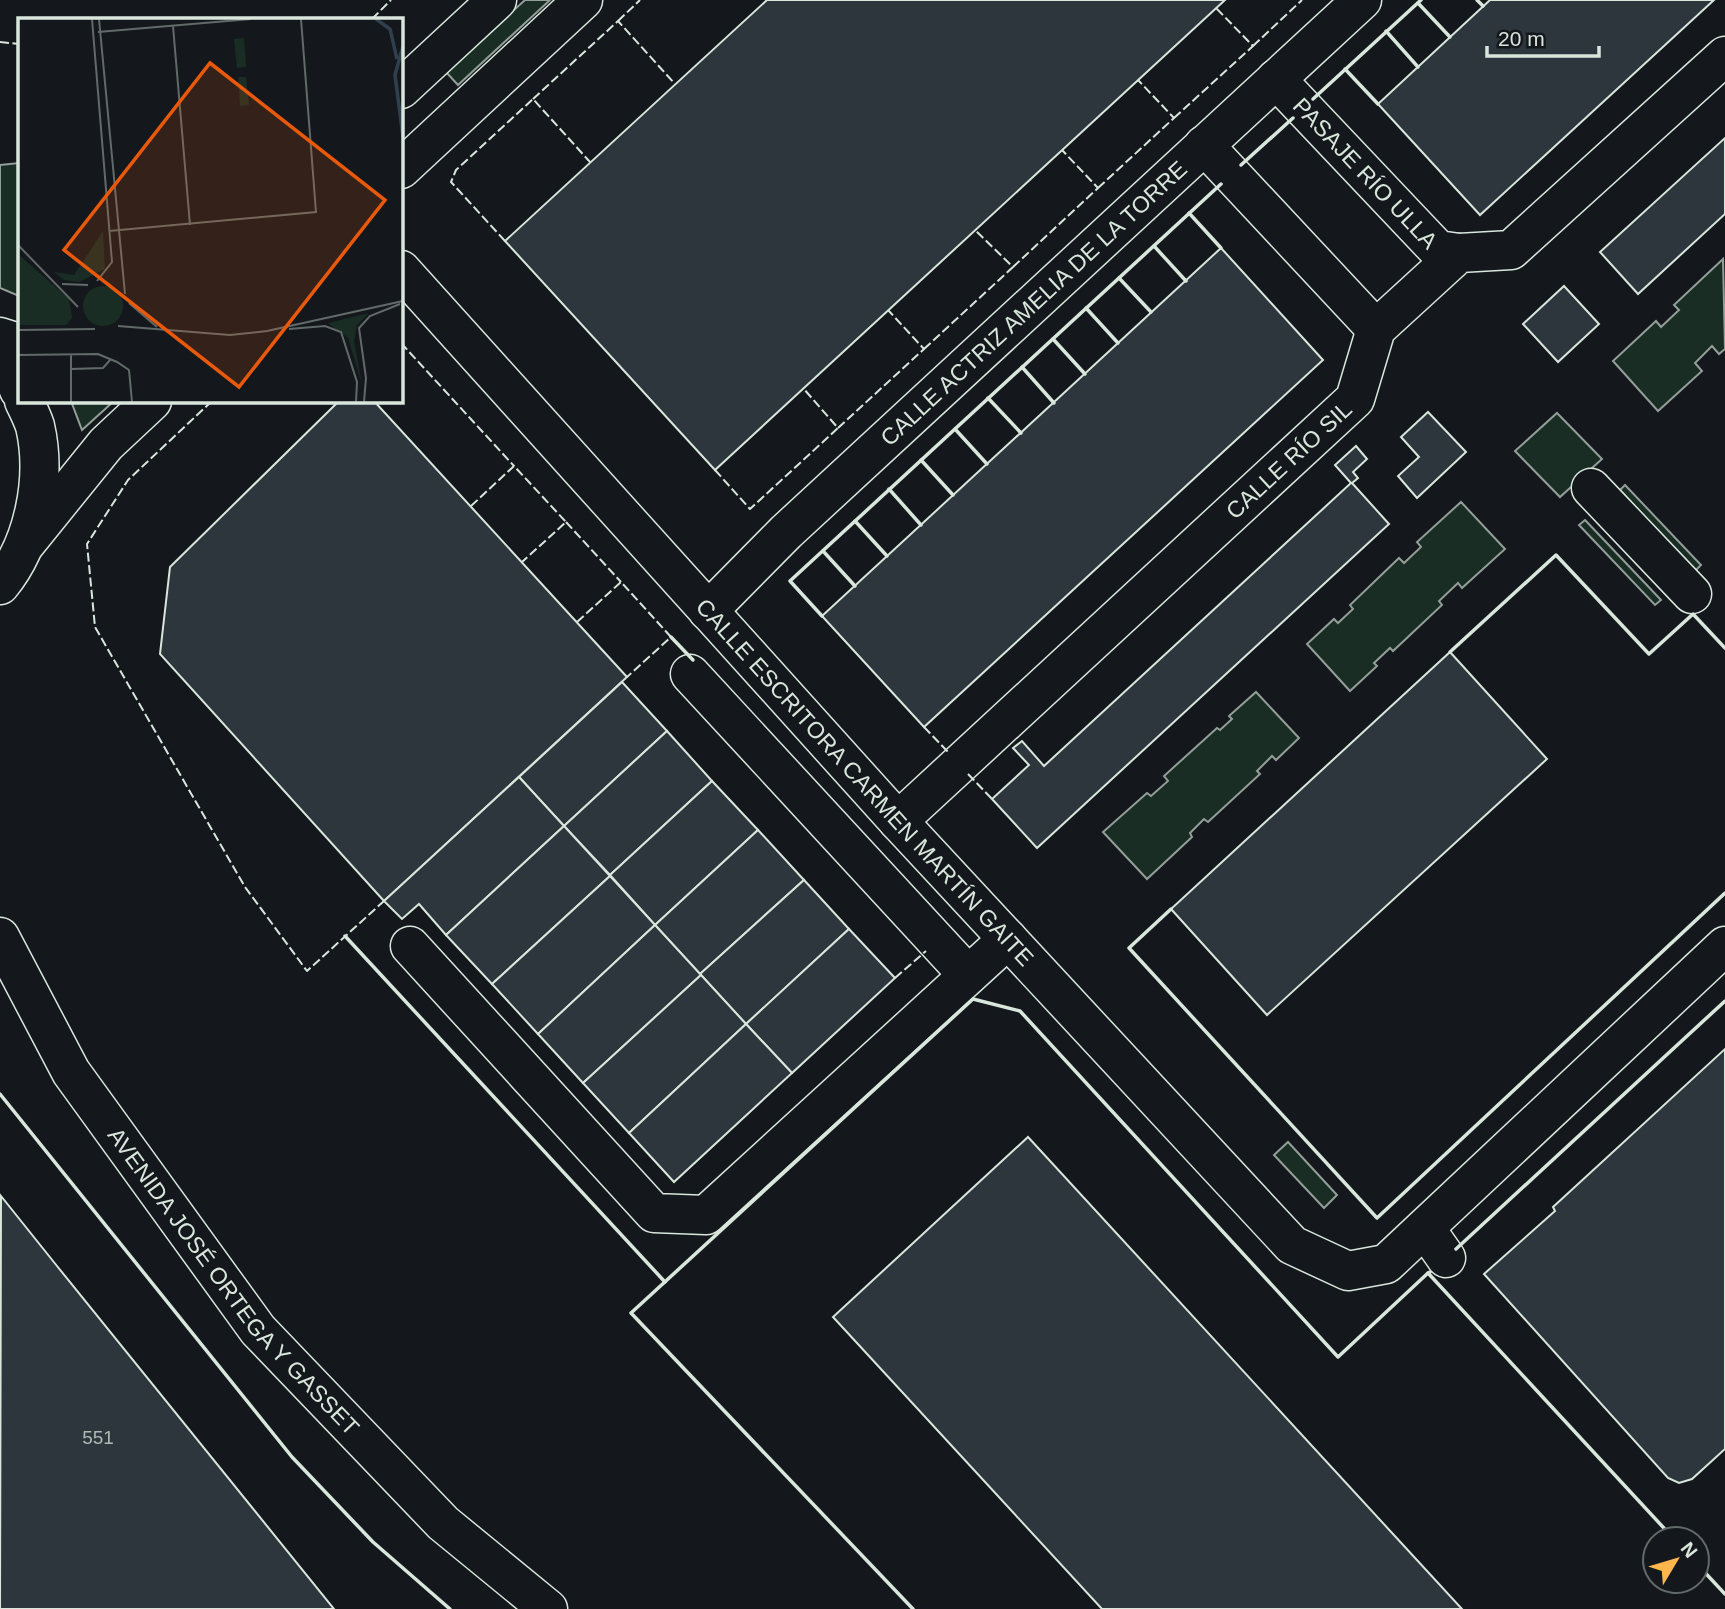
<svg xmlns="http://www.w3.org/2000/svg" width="1725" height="1609" viewBox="0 0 1725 1609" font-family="Arial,sans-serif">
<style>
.green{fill:#1a2d24;stroke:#939e99;stroke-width:2}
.building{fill:#2c363c;stroke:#d8e6dc;stroke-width:2}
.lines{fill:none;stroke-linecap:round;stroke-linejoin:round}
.minor-casing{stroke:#d8e6dc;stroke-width:41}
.major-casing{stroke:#d8e6dc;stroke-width:41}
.minor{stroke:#14181c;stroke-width:38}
.major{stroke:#14181c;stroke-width:38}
.fence{stroke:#d8e6dc;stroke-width:2;stroke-dasharray:9 3.5;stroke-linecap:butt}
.wall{stroke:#d8e6dc;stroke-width:3.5}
.labels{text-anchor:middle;stroke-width:5;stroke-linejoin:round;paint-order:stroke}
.number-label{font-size:19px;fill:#adbab4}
.street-label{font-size:23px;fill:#d8e6dc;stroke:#14181c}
.inset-river{fill:none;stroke:#2f3f4d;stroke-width:3.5}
.inset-road{fill:none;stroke:#626a69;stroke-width:2}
.view{fill:#e8590c;fill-opacity:0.15;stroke:#e8590c;stroke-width:3.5}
.inset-edge{fill:none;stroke:#d8e6dc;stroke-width:3.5}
</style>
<rect width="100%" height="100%" fill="#14181c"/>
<g class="green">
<path d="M525,0h25l-92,85 -12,-13z"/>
<path d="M19,163v133l-19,-8v-123z"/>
<path d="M1723,259l2,90 -6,5 -7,-8 -17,17 7,8 -44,40 -45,-50 43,-40 5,6 18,-17 -5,-5z"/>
<path d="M71,401h43l-32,29z"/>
<path d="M1557,413l45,46 -42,38 -45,-46z"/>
<path d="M1625,485l76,80 -6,6 -75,-81z"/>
<path d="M1461,502l44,47 -43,39 -4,-5 -19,18 3,4 -49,46 -3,-3 -16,15 3,3 -27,25 -43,-47 27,-25 4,4 15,-14 -3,-4 49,-47 5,5 17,-16 -4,-5z"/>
<path d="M1585,520l76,80 -6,5 -76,-80z"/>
<path d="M1256,692l43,46 -23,22 -4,-4 -15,15 3,3 -52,48 -4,-3 -14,14 2,4 -45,42 -44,-47 44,-39 4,3 17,-15 -4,-5 53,-48 3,2 12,-11 -3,-3z"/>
<path d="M1288,1142l49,53 -13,13 -50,-53z"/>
</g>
<g class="building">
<path d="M767,0h458l-510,470 -210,-229z"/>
<path d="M1490,0h224l-234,215 -102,-111z"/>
<path d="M1725,138v76l-87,80 -38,-42z"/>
<path d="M1221,248l102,112 -399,367 -102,-111z"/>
<path d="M1564,286l35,38 -41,38 -35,-38z"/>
<path d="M339,401h35l253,276 -243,224 -224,-247 10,-87z"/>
<path d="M1428,412l38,40 -49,46 -19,-22 21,-19 -18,-20z"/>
<path d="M1356,446l11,13 -14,13 5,6 -6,5 37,41 -352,324 -45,-49 37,-34 -16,-17 9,-7 22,25 307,-283 -16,-18z"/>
<path d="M1450,652l97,107 -280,256 -96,-106z"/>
<path d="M622,682l45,49 -103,95 -45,-49z"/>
<path d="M667,731l45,50 -102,94 -46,-49z"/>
<path d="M519,777l45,49 -118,109 -27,-31 -17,15 -18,-18z"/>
<path d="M712,781l46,49 -103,95 -45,-50z"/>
<path d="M564,826l46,50 -118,108 -46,-49z"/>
<path d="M758,830l46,50 -104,94 -45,-49z"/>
<path d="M610,876l45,49 -117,109 -46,-50z"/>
<path d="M804,880l45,49 -103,95 -46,-50z"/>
<path d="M655,925l46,50 -118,108 -45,-49z"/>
<path d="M849,929l46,49 -103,95 -46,-49z"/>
<path d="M701,975l45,49 -117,109 -46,-50z"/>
<path d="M746,1024l46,49 -118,109 -45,-49z"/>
<path d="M1725,1049v400l-33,30 -13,4 -11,-5 -184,-204 71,-63 -2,-4z"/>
<path d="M1028,1137l365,397 69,75h-360l-269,-292z"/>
<path d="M1,1196l56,70 277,343h-334z"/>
</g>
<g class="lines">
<g class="minor-casing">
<g id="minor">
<path id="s1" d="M1276,79l162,171 21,3"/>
<path d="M401,89l96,-89"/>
<path d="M1204,145l172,184"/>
<path d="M401,169l182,-169"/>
<path id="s2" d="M401,270l497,551 394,424 56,26 38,-7 339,-318"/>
<path d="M0,337l19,6"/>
<path d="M1591,488l101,106"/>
<path d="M26,543l80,-99 46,-43"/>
<path id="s3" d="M708,611l78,-79 576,-532"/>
<path d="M690,674l278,301"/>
<path id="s4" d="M898,821l457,-422 21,-70 83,-76 52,-3 214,-194"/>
<path d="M410,946l244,267 52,2 302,-276"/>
<path d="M1425,1228l21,30"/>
</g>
</g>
<g class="major-casing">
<g id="major">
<path d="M0,362l14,15 5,13"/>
<path d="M0,585c34,-41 47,-107 35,-159 -3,-9 -7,-17 -11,-25"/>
<path id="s5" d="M0,937l71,135 187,258 185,193 105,86"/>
</g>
</g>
<use href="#minor" class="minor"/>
<use href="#major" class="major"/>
<g class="fence">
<path d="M372,19l19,-19"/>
<path d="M618,21l22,-21"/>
<path d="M0,42l19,2"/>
<path d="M1253,46l49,-46"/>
<path d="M533,99l85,-78 57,63"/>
<path d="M1174,118l79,-72 -37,-38"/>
<path d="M1098,188l76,-70 -36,-38"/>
<path d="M505,241l-54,-59 5,-12 77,-71 57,63"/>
<path d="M1013,267l85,-79 -36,-38"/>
<path d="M401,343l113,123"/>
<path d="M924,349l89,-82 -38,-37"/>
<path d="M212,401l-84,79 -41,64 8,83 150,260 62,84 77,-70"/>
<path d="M838,428l86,-79 -36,-39"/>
<path d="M715,470l35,39 88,-81 -35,-40"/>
<path d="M471,506l43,-40 52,56 -44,40"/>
<path d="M566,522l55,60"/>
<path d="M577,622l44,-40 50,55 -44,40"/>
<path d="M924,727l25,26"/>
<path d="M968,774l24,25"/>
<path d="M895,978l31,-27"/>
</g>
<g class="wall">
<path d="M1477,0l6,6"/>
<path d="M1418,3l32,34"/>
<path d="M1386,31l32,36"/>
<path d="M1345,69l33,35"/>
<path d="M1313,99l108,-99"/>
<path d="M1241,165l52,-47"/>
<path d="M1189,213l32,35"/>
<path d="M1154,246l32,35"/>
<path d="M1119,278l32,34"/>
<path d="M1086,308l32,35"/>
<path d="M1053,339l32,35"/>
<path d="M1022,367l32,36"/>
<path d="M988,398l33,35"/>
<path d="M955,429l32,35"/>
<path d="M921,460l32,35"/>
<path d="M889,489l32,36"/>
<path d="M855,521l32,35"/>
<path d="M823,551l32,35"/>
<path d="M822,616l-32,-35 431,-397"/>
<path d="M671,637l22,23"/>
<path d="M1450,652l106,-97 93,99 44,-40 32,34"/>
<path d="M1171,909l-42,39 248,270 348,-325"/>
<path d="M345,936l320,346"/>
<path d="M0,1094l292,363 81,85 77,67"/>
<path d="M1456,1249l269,-248"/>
<path d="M1430,1272l-2,1 246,266"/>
<path d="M1697,1564l28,30"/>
<path d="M913,1609l-282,-296 342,-314 47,12 318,346 90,-84"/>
</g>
</g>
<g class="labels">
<g class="number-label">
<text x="98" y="1444">551</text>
</g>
<g class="street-label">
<text dy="8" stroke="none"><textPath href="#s1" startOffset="130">PASAJE RÍO ULLA</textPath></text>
<text dy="8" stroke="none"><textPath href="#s3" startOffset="448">CALLE ACTRIZ AMELIA DE LA TORRE</textPath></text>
<text dy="8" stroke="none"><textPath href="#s4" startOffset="532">CALLE RÍO SIL</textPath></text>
<text dy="8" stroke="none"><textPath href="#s2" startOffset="691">CALLE ESCRITORA CARMEN MARTÍN GAITE</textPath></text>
<text dy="8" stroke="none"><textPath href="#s5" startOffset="418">AVENIDA JOSÉ ORTEGA Y GASSET</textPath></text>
</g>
</g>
<g transform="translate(18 18)">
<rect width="385" height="385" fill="#14181c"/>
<path d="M226,20l2,29 -9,1 -3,-29zM228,59l3,28 -9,1 -2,-29zM85,213l2,38 -26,13 -15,-2 -10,-8 20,3zM0,236l51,45 3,19 -6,7h-48zM65 288a20 20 0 1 1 40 0a20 20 0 1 1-40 0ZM351,295l-12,12 -3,16 8,43 -14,-46 -20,-15z" fill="#1a2d24"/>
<path class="inset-river" d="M358,1l14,10 7,30M385,28l-8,29 8,62"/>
<path class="inset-road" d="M74,1l20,243 -15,19M81,1l26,275M155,8l17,199M80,14l153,-13M91,213l207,-19 -15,-193M0,227l60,62M44,266l26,1M111,285l28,24M100,308l112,9 37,-4 136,-30M271,311l36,-3 16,6 16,50 -1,20M0,312l77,-1M53,336v48M0,337l80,-1 19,8 12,8 3,32M53,351l32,-1 8,-9M346,384l2,-24 -7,-50 11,-12 30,-12"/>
<path class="view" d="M192,45l175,137 -146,187 -175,-137z"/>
<rect width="385" height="385" class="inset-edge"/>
</g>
<g transform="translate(1676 1560) rotate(52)"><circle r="33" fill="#14181c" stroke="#626a69" stroke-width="2"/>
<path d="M0-5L12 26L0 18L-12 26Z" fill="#ffb74d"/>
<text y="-10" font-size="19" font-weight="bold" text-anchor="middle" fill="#d8e6dc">N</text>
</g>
<path d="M1487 46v10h112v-10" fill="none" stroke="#d8e6dc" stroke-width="3.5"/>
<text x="1498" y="46" font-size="21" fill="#d8e6dc" stroke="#14181c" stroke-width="5" paint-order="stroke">20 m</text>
</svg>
